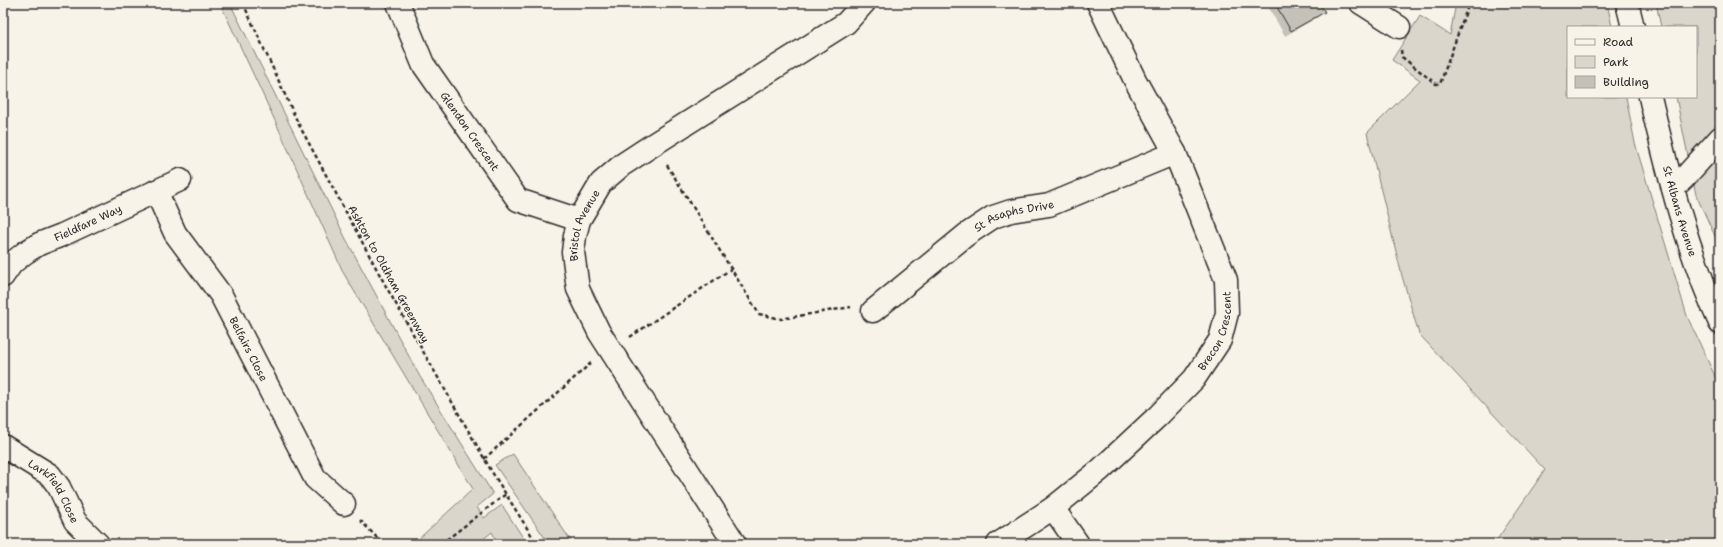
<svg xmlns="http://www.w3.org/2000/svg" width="1723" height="547" viewBox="0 0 1723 547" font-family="'Shantell Sans',sans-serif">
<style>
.green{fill:#dad6cc;stroke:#82807c}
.shadow{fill:#0003}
.building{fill:#c4c1b9;stroke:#2b2b2b}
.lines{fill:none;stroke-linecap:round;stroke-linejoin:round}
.minor-casing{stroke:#2b2b2b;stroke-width:25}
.path{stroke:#2b2b2b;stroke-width:2.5;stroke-dasharray:4 3;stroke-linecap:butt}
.minor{stroke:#f7f3e8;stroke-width:22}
.labels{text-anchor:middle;stroke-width:3;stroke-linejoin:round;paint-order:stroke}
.street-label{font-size:11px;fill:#2b2b2b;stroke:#f7f3e8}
</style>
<rect width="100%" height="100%" fill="#f7f3e8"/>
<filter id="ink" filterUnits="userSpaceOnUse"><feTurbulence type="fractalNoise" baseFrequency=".025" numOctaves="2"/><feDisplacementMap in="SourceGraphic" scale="8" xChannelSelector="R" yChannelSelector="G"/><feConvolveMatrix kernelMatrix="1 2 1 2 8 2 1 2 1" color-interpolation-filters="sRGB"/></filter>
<g filter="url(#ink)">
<g class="green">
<path d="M220,3h10l116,236 73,136 74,119 -16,13 7,11 18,-13 25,39h-29l-6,-12 -15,12h-64l60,-55 -129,-215 -67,-149z"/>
<path d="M1456,3h151l5,24h-44v70h58l9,46 52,173 33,71v157h-226l51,-74 -126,-136 -17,-58 -35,-143 53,-53 -28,-20 28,-44 30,19z"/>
<path d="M1656,3h64v244l-24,-52 -20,-98h20v-70h-35z"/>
<path d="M513,454l60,90h-24l-54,-79z"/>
</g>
<path class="shadow" d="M1266,3h52l5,8 -5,6 -33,19z"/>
<path class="building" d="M1283,3h36l6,9 -34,19 -14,-24z"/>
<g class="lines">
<g class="minor-casing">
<g id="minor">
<path id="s1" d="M398,3l25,61 95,136 61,20"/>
<path d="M1361,3l38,24"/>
<path d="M1627,3l6,24"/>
<path id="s2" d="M1650,97c18,76 37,154 70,226"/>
<path d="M1673,188l11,-10 36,-40"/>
<path id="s3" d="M156,191l19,42 46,62 94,183 29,26"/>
<path id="s4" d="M3,276l9,-13 14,-11 13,-8 23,-9 118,-55"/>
<path id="s5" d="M873,311l93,-76 27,-18 18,-6 38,-6 126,-52"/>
<path id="s6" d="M3,446l47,29 9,12 16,34 23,23"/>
<path d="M1053,508l25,36"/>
<path id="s7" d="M735,544l-136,-212 -21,-43 -5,-37 2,-16 4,-16 22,-37 21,-18 32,-21 192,-121 18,-20"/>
<path id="s8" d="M998,544l55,-36 47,-38 58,-54 36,-37 26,-39 7,-27 -1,-33 -51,-127 -40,-73 -37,-77"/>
</g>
</g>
<g class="path">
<path d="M243,3l55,120 90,167 104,182 45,72"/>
<path d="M1401,50l1,7 34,27h4l29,-81"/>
<path d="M667,165l92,149 22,5 70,-12"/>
<path d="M630,337l101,-68"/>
<path d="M484,459l107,-96"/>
<path d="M360,520l23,24"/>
<path d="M441,544l65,-50"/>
</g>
<use href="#minor" class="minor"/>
</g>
</g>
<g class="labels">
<g class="street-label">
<text dy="4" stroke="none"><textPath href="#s1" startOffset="148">Glendon Crescent</textPath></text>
<text dy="4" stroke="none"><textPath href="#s2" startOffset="118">St Albans Avenue</textPath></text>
<text dy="4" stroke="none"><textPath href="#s5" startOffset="173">St Asaphs Drive</textPath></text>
<text dy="4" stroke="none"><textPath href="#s4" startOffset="102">Fieldfare Way</textPath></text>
<text dy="4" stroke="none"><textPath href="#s7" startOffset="366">Bristol Avenue</textPath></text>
<text transform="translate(389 274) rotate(61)" y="4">Ashton to Oldham Greenway</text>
<text dy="4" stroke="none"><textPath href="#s8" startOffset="311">Brecon Crescent</textPath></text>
<text dy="4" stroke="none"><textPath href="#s3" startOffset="184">Belfairs Close</textPath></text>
<text dy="4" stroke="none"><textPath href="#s6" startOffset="70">Larkfield Close</textPath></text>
</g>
</g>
<rect width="1723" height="547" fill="none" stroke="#f7f3e8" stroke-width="16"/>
<rect x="8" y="8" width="1707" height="531" fill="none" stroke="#2b2b2b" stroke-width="1.5" filter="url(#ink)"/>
<rect x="1567" y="26" width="130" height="72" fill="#f7f3e8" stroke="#a5a39c"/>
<rect x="1575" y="39" width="20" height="6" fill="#f7f3e8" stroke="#a5a39c"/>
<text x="1603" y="46" font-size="12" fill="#2b2b2b">Road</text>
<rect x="1575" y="56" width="20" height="12" fill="#dad6cc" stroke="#a5a39c"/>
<text x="1603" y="66" font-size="12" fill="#2b2b2b">Park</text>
<rect x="1575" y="76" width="20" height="12" fill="#c4c1b9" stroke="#a5a39c"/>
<text x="1603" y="86" font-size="12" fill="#2b2b2b">Building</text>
</svg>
